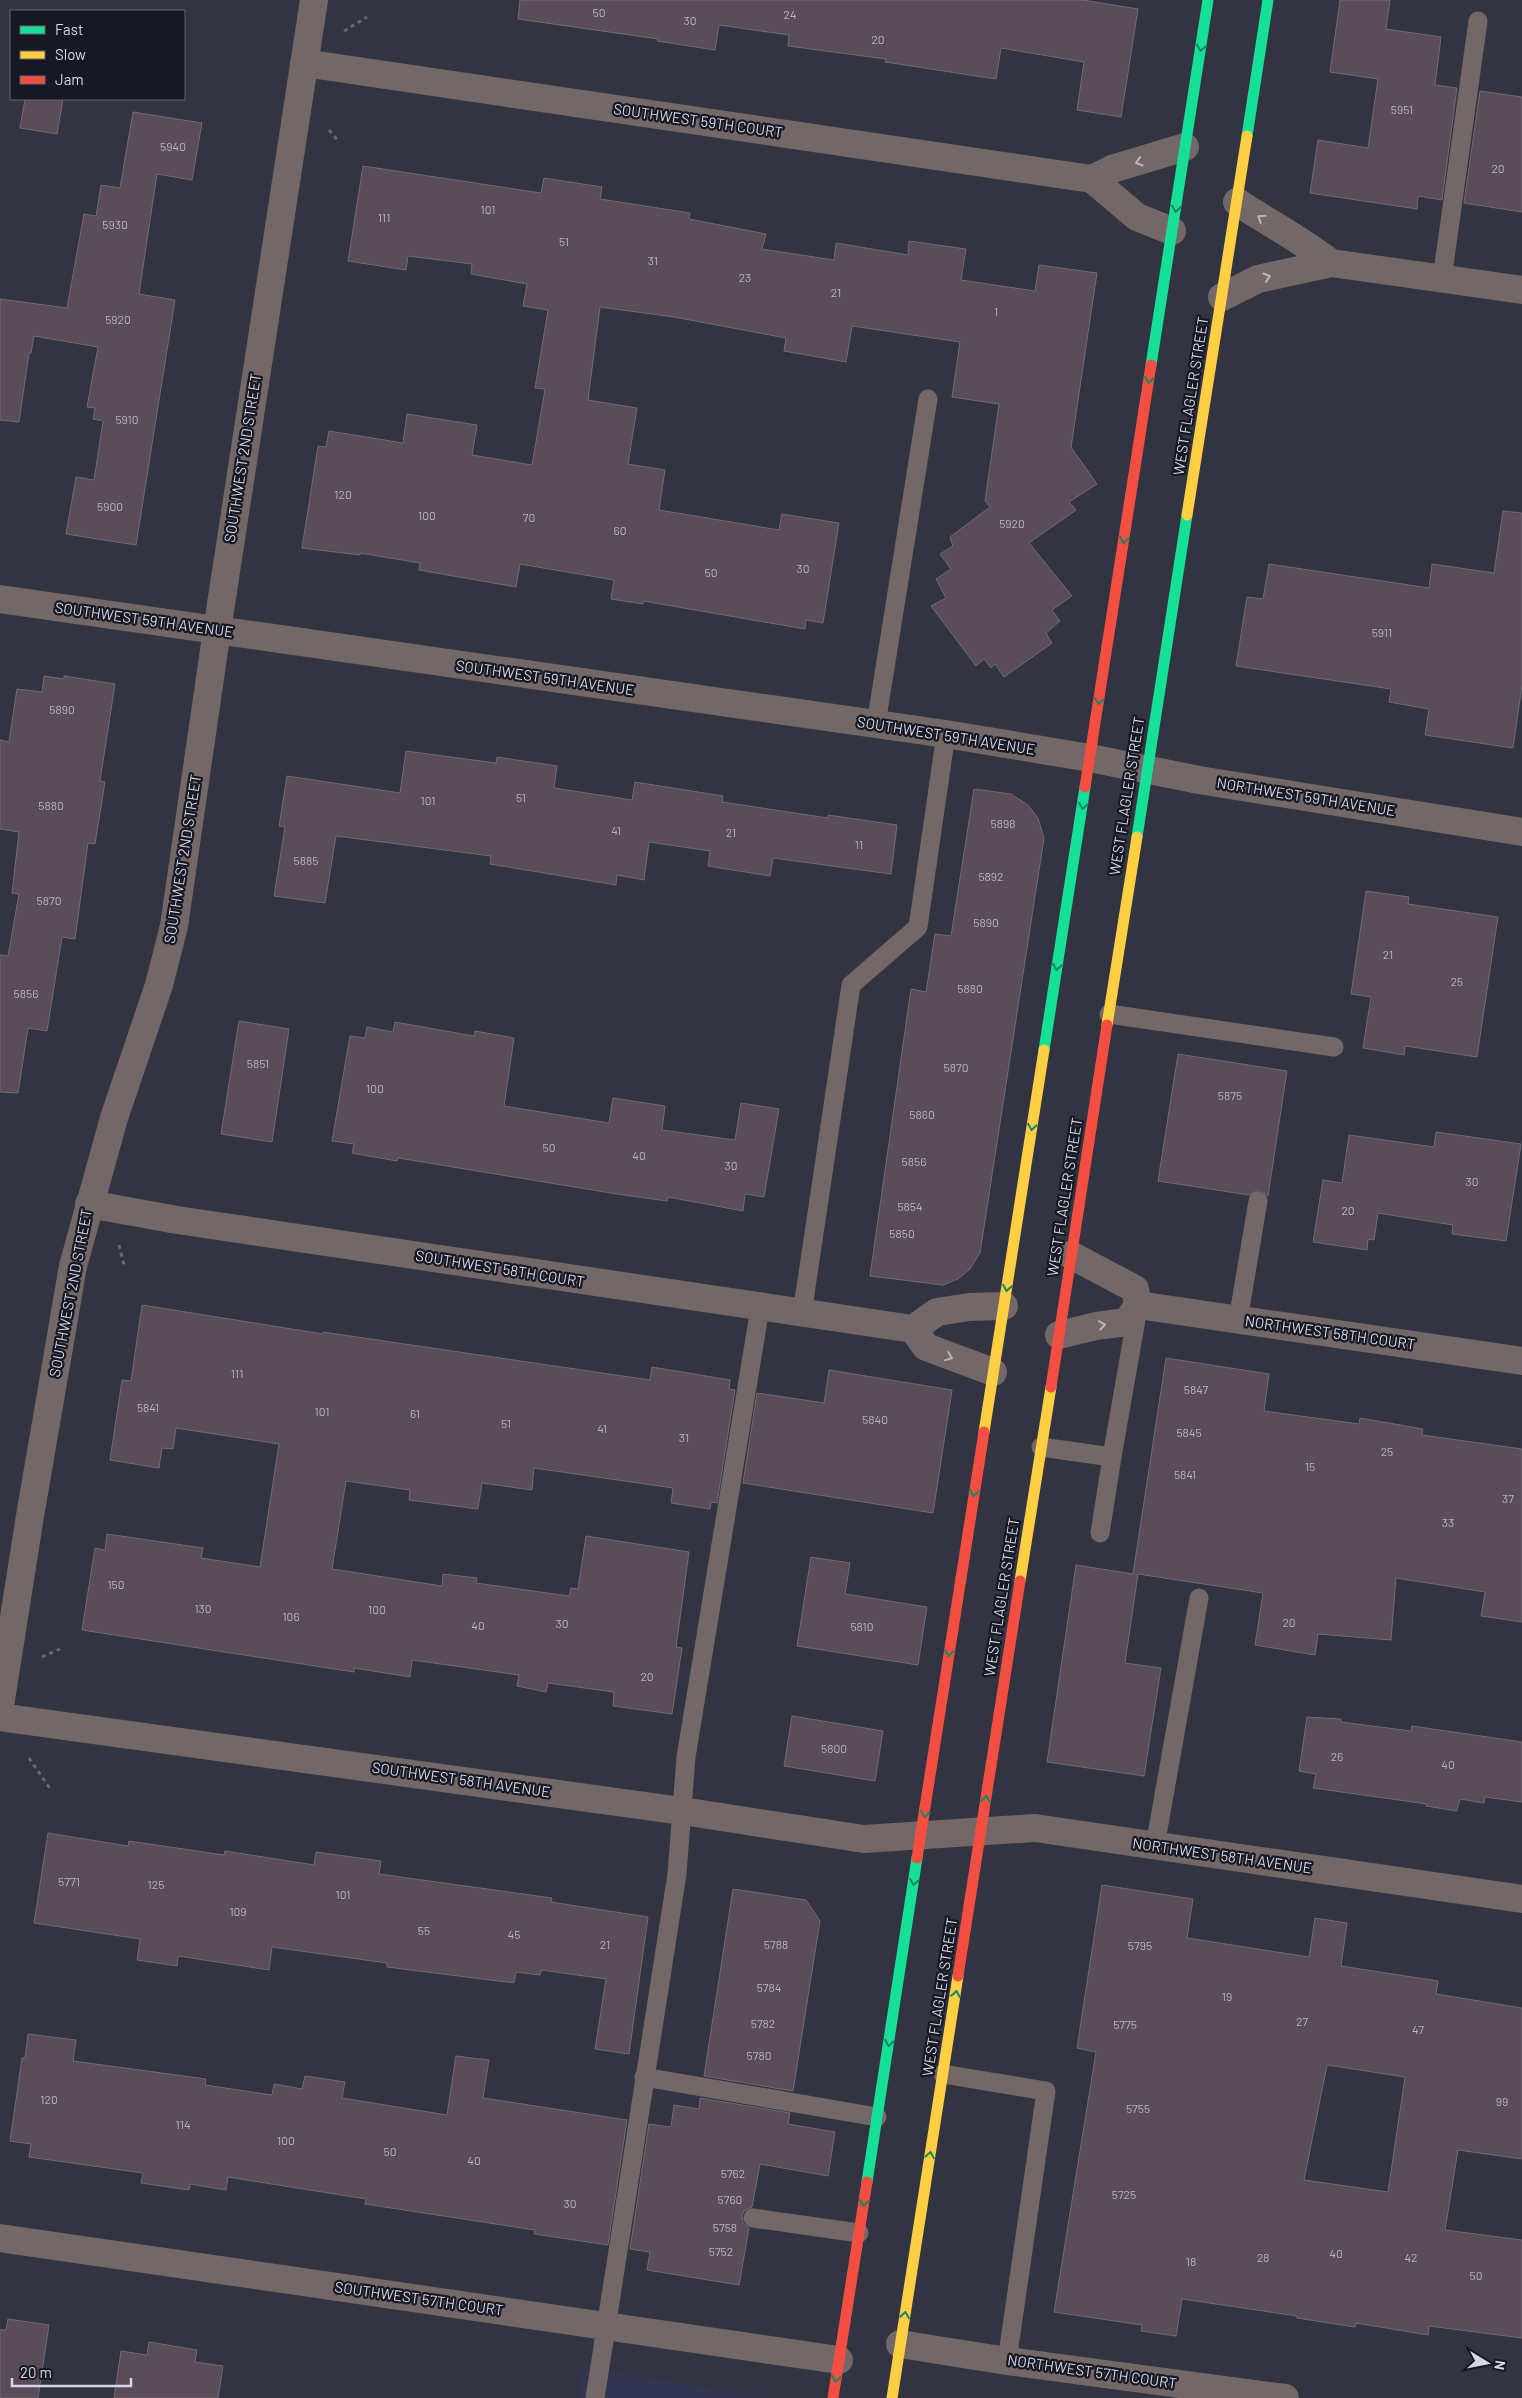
<svg xmlns="http://www.w3.org/2000/svg" width="1522" height="2398" viewBox="0 0 1522 2398" font-family="Barlow,sans-serif">
<style>
.built{fill:#323552}
.building{fill:#5a4c59;stroke:#716b74;fill-rule:evenodd}
.lines{fill:none;stroke-linecap:round;stroke-linejoin:round}
.path{stroke:#6d676a;stroke-width:3;stroke-dasharray:4 4;stroke-linecap:butt}
.lane{stroke:#736867;stroke-width:19}
.street{stroke:#736867;stroke-width:28}
.fast{stroke:#16e098;stroke-width:11}
.slow{stroke:#ffcf43;stroke-width:11}
.jam{stroke:#f24e42;stroke-width:11}
.oneway{stroke:#168663}
.oneway2{stroke:#b7b6c1}
.labels{text-anchor:middle;stroke-width:4.5;stroke-linejoin:round;paint-order:stroke}
.number-label{font-size:12px;fill:#b6b4c4}
.street-label{font-size:15px;fill:#d4d7e7;stroke:#171823}
</style>
<rect width="100%" height="100%" fill="#323442"/>
<path class="built" d="M583,2367l183,31h-187z"/>
<g class="building">
<path d="M520,0h563l55,9 -17,108 -44,-7 7,-48 -83,-14 -5,31 -111,-17 1,-3 -98,-13 1,-11 -70,-10 -4,25 -58,-9 1,-2 -140,-20z"/>
<path d="M1340,0h50l-4,29 55,8 -6,48 22,3 -15,112 -24,-4 -1,13 -107,-16 8,-53 50,8 10,-69 -48,-7z"/>
<path d="M1480,91l42,6v115l-58,-9z"/>
<path d="M25,99h38l-6,35 -37,-6z"/>
<path d="M133,112l69,11 -10,57 -35,-6 -18,120 36,6 -39,245 -70,-11 10,-57 18,3 9,-59 -10,-2 2,-11 -8,-1 11,-60 -64,-11 -3,17h-2l-10,69 -19,-2v-121l67,9 17,-94 12,2 5,-31 19,3z"/>
<path d="M363,166l178,27 3,-15 58,9 -2,12 90,14 -1,6 77,15 -4,15 72,11 2,-17 72,12 1,-14 57,8 -5,31 74,11 4,-26 58,8 -26,174 26,37 -28,18 7,8 -47,33 43,53 -20,14 8,11 -14,12 6,10 -48,34 -9,-13 -4,4 -7,-9 -8,7 -45,-60 15,-8 -10,-19 15,-10 -11,-15 13,-8 -3,-9 40,-30 -5,-6 14,-97 -47,-7 8,-55 -108,-16 -6,36 -62,-11 2,-13 -112,-21 -74,-10 -12,93 49,8 -9,56 37,6 -6,40 120,20 3,-16 57,9 -16,100 -17,-3 -1,9 -162,-28v3l-32,-5 3,-19 -94,-16 -4,23 -97,-17 1,-7 -60,-10v2l-58,-7 16,-102 8,1 3,-16 74,12 4,-29 70,11 -5,30 60,10 13,-76 -10,-1 13,-78 -25,-4 4,-22 -56,-10 1,-10 -64,-8 -2,14 -58,-9z"/>
<path d="M1503,511l19,2v172l-9,63 -88,-13 4,-26 -40,-7 2,-13 -155,-23 11,-69 16,2 6,-35 160,24 3,-24 62,9z"/>
<path d="M44,676l20,3v-3l51,8 -15,97 5,1 -10,62 -7,-1 -13,96 -13,-2 -15,94 -19,-3 -10,65 -18,-1v-137l8,1 11,-62 -7,-1 7,-61 -19,-3v-89l9,2 8,-53 25,3z"/>
<path d="M406,751l90,12 1,-6 60,9 -3,22 78,12 3,-18 88,14 -1,6 106,16v-3l69,10 -6,49 -118,-16 -3,18 -62,-10 2,-15 -61,-9 -5,38 -27,-5 -1,10 -126,-21 1,-8 -155,-20 -11,67 -51,-7 11,-69 -6,-1 8,-50 113,17z"/>
<path d="M974,789l37,5 17,11 10,13 6,20 -64,415 -10,16 -12,10 -15,6 -73,-9 41,-287 15,3 9,-58 16,2z"/>
<path d="M1366,891l43,6 -1,7 90,13 -21,140 -72,-11 -1,9 -41,-7 8,-51 -20,-3z"/>
<path d="M239,1021l50,8 -17,113 -51,-8z"/>
<path d="M395,1022l79,14 1,-5 39,7 -10,68 105,17 4,-25 52,8 -3,24 73,10 6,-37 38,6 -15,88 -19,-3 -2,17 -75,-14 -1,4 -50,-7 -219,-36 -1,3 -45,-8 2,-9 -22,-3 18,-105 15,2 2,-11 26,5z"/>
<path d="M1178,1054l109,17 -19,125 -9,-6 -10,5 -91,-14z"/>
<path d="M1436,1132l85,12 -15,97 -54,-7 1,-9 -75,-12 -4,27 -6,-1 -1,11 -54,-8 10,-62 19,3 7,-48 85,12z"/>
<path d="M142,1305l181,29v-2l327,48 2,-13 78,13 -1,9 6,1 -18,113 -6,-1 -1,7 -39,-6 2,-15 -139,-20 -2,22 -50,-7 -4,26 -69,-9 1,-10 -64,-9 -14,88 110,17 1,-12 34,4 -1,5 93,13 2,-8 7,1 8,-53 103,16 -13,95 6,1 -10,66 -59,-8 1,-14 -66,-9 -2,9 -29,-6 2,-11 -107,-15 -2,17 -56,-9v4l-272,-42 13,-82 10,2 2,-16 96,14 -2,10 59,9 19,-123 -103,-16 -3,21 -11,-1 -3,20 -49,-8 12,-80 9,1z"/>
<path d="M1166,1358l103,16 -5,37 95,13 1,-6 63,11 -1,6 100,14v173l-41,-6 4,-24 -89,-14 -5,62 -73,-6 -3,21 -60,-10 8,-52 -125,-19 -13,89 36,5 -17,108 -97,-14 29,-197 57,9z"/>
<path d="M829,1370l123,20 -19,123 -190,-30 14,-90 67,10z"/>
<path d="M811,1557l39,6 -5,31 82,13 -9,58 -121,-19z"/>
<path d="M792,1716l91,15 -8,50 -91,-15z"/>
<path d="M1307,1717l34,2v3l70,9 1,-5 110,16v60l-37,-5 -1,6 -24,-4 -3,12 -31,-5 1,-2 -114,-16 3,-14 -17,-3z"/>
<path d="M48,1833l80,13 1,-5 95,14 1,-4 89,14 2,-13 65,9 -2,13 173,24 -1,4 97,15 -19,137 -34,-5 11,-70 -65,-9 -1,5 -24,-3 -2,11 -127,-16v-4l-115,-16 -3,23 -91,-14 -1,10 -40,-6 3,-21 -106,-16z"/>
<path d="M1102,1885l91,14 -6,39 122,19 6,-39 32,5 -6,43 97,15 -2,13 86,14v151l-64,-9 -13,80 77,10v98l-93,-12 -1,9 -72,-12 -1,4 -58,-9v-2l-115,-17 -6,37 -35,-5 1,-6 -88,-13 42,-260 -19,-4zM1327,2065l78,12 -17,115 -84,-12z"/>
<path d="M733,1889l73,11 14,21 -27,170 -89,-15z"/>
<path d="M28,2034l48,6 -3,21 133,18 -1,6 67,10 2,-11 28,5 3,-13 40,6 -3,16 105,17 9,-59 33,4 -6,38 144,22 -19,125 -74,-11 1,-4 -170,-26 1,-5 -138,-22 -2,13 -36,-6 -1,6 -48,-7 2,-10 -114,-16 2,-13 -21,-3 12,-83h3z"/>
<path d="M700,2098l90,15 -2,11 47,8 -7,44 -68,-12 -8,43 -8,4 -2,5 1,7 6,5 -10,57 -92,-15 3,-18 -20,-3 19,-125 22,3 3,-22 25,4z"/>
<path d="M8,2319l41,6 -11,73h-38v-68h6z"/>
<path d="M149,2342l48,8 -2,12 28,4 -5,32h-104l7,-47 26,4z"/>
</g>
<g class="lines">
<g class="path">
<path d="M344,31l23,-14"/>
<path d="M329,130l10,12"/>
<path d="M119,1245l5,20"/>
<path d="M42,1657l18,-8"/>
<path d="M29,1758l22,32"/>
</g>
<g class="lane">
<path d="M1442,279l36,-258"/>
<path d="M876,724l52,-325"/>
<path d="M1109,1014l225,33"/>
<path d="M802,1314l49,-329 67,-58 28,-193"/>
<path d="M1238,1320l20,-119"/>
<path d="M1041,1447l71,10 -12,76"/>
<path d="M1112,1457l26,-149"/>
<path d="M1155,1846l44,-248"/>
<path d="M943,2074l103,17 -39,270"/>
<path d="M644,2077l233,40"/>
<path d="M753,2218l106,15"/>
<path d="M595,2398l82,-524 9,-117 74,-449"/>
</g>
<g class="street">
<path d="M304,63l788,116 20,-10 73,-22"/>
<path d="M1092,179l45,38 35,14"/>
<path d="M1237,202c32,21 65,38 94,61"/>
<path d="M1222,297l36,-18 73,-16 191,27"/>
<path d="M0,599l946,135 144,24 109,22 323,52"/>
<path d="M89,1204l88,16 736,109 24,-17 32,-5 35,-1"/>
<path d="M1138,1305l384,56"/>
<path d="M913,1329l13,18 67,25"/>
<path d="M1059,1335l37,-9 31,-4 11,-17 -3,-16 -64,-34"/>
<path d="M0,1706l30,-190 43,-250 41,-148 45,-133 15,-59 43,-296 97,-630"/>
<path d="M0,1717l682,94 182,28 171,-11 487,71"/>
<path d="M0,2238l839,122"/>
<path d="M900,2344l107,17 278,37"/>
</g>
<g class="fast">
<path d="M1247,136l21,-136"/>
<path d="M1151,365l57,-365"/>
<path d="M1137,837l50,-322"/>
<path d="M1044,1050l41,-263"/>
<path d="M867,2182l50,-324"/>
</g>
<g class="slow">
<path d="M1187,515l60,-379"/>
<path d="M1107,1025l30,-188"/>
<path d="M984,1432l60,-382"/>
<path d="M1020,1581l31,-194"/>
<path d="M892,2398l66,-422"/>
</g>
<g class="jam">
<path d="M1085,787l66,-422"/>
<path d="M1051,1387l56,-362"/>
<path d="M917,1858l67,-426"/>
<path d="M958,1976l62,-395"/>
<path d="M833,2398l34,-216"/>
</g>
</g>
<defs><path id="oneway-chevron" d="M-2-3.5L2.5 0L-2 3.5" fill="none" stroke-width="1.6" stroke-linecap="round" stroke-linejoin="round" transform="scale(1.25)"/></defs>
<g class="oneway">
<use href="#oneway-chevron" transform="translate(1201 48) rotate(99)"/>
<use href="#oneway-chevron" transform="translate(1176 209) rotate(99)"/>
<use href="#oneway-chevron" transform="translate(1149 380) rotate(99)"/>
<use href="#oneway-chevron" transform="translate(1124 540) rotate(99)"/>
<use href="#oneway-chevron" transform="translate(1099 701) rotate(99)"/>
<use href="#oneway-chevron" transform="translate(1083 806) rotate(99)"/>
<use href="#oneway-chevron" transform="translate(1057 967) rotate(99)"/>
<use href="#oneway-chevron" transform="translate(1032 1127) rotate(99)"/>
<use href="#oneway-chevron" transform="translate(1007 1288) rotate(99)"/>
<use href="#oneway-chevron" transform="translate(974 1493) rotate(99)"/>
<use href="#oneway-chevron" transform="translate(949 1653) rotate(99)"/>
<use href="#oneway-chevron" transform="translate(986 1799) rotate(-81)"/>
<use href="#oneway-chevron" transform="translate(925 1814) rotate(98)"/>
<use href="#oneway-chevron" transform="translate(914 1882) rotate(99)"/>
<use href="#oneway-chevron" transform="translate(956 1994) rotate(-81)"/>
<use href="#oneway-chevron" transform="translate(889 2043) rotate(99)"/>
<use href="#oneway-chevron" transform="translate(930 2155) rotate(-81)"/>
<use href="#oneway-chevron" transform="translate(864 2203) rotate(99)"/>
<use href="#oneway-chevron" transform="translate(905 2315) rotate(-81)"/>
<use href="#oneway-chevron" transform="translate(836 2379) rotate(99)"/>
</g>
<g class="oneway2">
<use href="#oneway-chevron" transform="translate(1139 162) rotate(164)"/>
<use href="#oneway-chevron" transform="translate(1261 218) rotate(-147)"/>
<use href="#oneway-chevron" transform="translate(1267 277) rotate(-16)"/>
<use href="#oneway-chevron" transform="translate(1102 1325) rotate(-9)"/>
<use href="#oneway-chevron" transform="translate(949 1357) rotate(22)"/>
</g>
<g class="labels">
<g class="number-label">
<text x="599" y="17">50</text>
<text x="790" y="19">24</text>
<text x="690" y="25">30</text>
<text x="878" y="44">20</text>
<text x="1402" y="114">5951</text>
<text x="173" y="151">5940</text>
<text x="1498" y="173">20</text>
<text x="488" y="214">101</text>
<text x="384" y="222">111</text>
<text x="115" y="229">5930</text>
<text x="564" y="246">51</text>
<text x="653" y="265">31</text>
<text x="745" y="282">23</text>
<text x="836" y="297">21</text>
<text x="996" y="316">1</text>
<text x="118" y="324">5920</text>
<text x="127" y="424">5910</text>
<text x="343" y="499">120</text>
<text x="110" y="511">5900</text>
<text x="427" y="520">100</text>
<text x="529" y="522">70</text>
<text x="1012" y="528">5920</text>
<text x="620" y="535">60</text>
<text x="803" y="573">30</text>
<text x="711" y="577">50</text>
<text x="1382" y="637">5911</text>
<text x="62" y="714">5890</text>
<text x="521" y="802">51</text>
<text x="428" y="805">101</text>
<text x="51" y="810">5880</text>
<text x="1003" y="828">5898</text>
<text x="616" y="835">41</text>
<text x="731" y="837">21</text>
<text x="859" y="849">11</text>
<text x="306" y="865">5885</text>
<text x="991" y="881">5892</text>
<text x="49" y="905">5870</text>
<text x="986" y="927">5890</text>
<text x="1388" y="959">21</text>
<text x="1457" y="986">25</text>
<text x="970" y="993">5880</text>
<text x="26" y="998">5856</text>
<text x="258" y="1068">5851</text>
<text x="956" y="1072">5870</text>
<text x="375" y="1093">100</text>
<text x="1230" y="1100">5875</text>
<text x="922" y="1119">5860</text>
<text x="549" y="1152">50</text>
<text x="639" y="1160">40</text>
<text x="914" y="1166">5856</text>
<text x="731" y="1170">30</text>
<text x="1472" y="1186">30</text>
<text x="910" y="1211">5854</text>
<text x="1348" y="1215">20</text>
<text x="902" y="1238">5850</text>
<text x="237" y="1378">111</text>
<text x="1196" y="1394">5847</text>
<text x="148" y="1412">5841</text>
<text x="322" y="1416">101</text>
<text x="415" y="1418">61</text>
<text x="875" y="1424">5840</text>
<text x="506" y="1428">51</text>
<text x="602" y="1433">41</text>
<text x="1189" y="1437">5845</text>
<text x="684" y="1442">31</text>
<text x="1387" y="1456">25</text>
<text x="1310" y="1471">15</text>
<text x="1185" y="1479">5841</text>
<text x="1508" y="1503">37</text>
<text x="1448" y="1527">33</text>
<text x="116" y="1589">150</text>
<text x="203" y="1613">130</text>
<text x="377" y="1614">100</text>
<text x="291" y="1621">106</text>
<text x="1289" y="1627">20</text>
<text x="562" y="1628">30</text>
<text x="478" y="1630">40</text>
<text x="862" y="1631">5810</text>
<text x="647" y="1681">20</text>
<text x="834" y="1753">5800</text>
<text x="1337" y="1761">26</text>
<text x="1448" y="1769">40</text>
<text x="69" y="1886">5771</text>
<text x="156" y="1889">125</text>
<text x="343" y="1899">101</text>
<text x="238" y="1916">109</text>
<text x="424" y="1935">55</text>
<text x="514" y="1939">45</text>
<text x="605" y="1949">21</text>
<text x="776" y="1949">5788</text>
<text x="1140" y="1950">5795</text>
<text x="769" y="1992">5784</text>
<text x="1227" y="2001">19</text>
<text x="1302" y="2026">27</text>
<text x="763" y="2028">5782</text>
<text x="1125" y="2029">5775</text>
<text x="1418" y="2034">47</text>
<text x="759" y="2060">5780</text>
<text x="49" y="2104">120</text>
<text x="1502" y="2106">99</text>
<text x="1138" y="2113">5755</text>
<text x="183" y="2129">114</text>
<text x="286" y="2145">100</text>
<text x="390" y="2156">50</text>
<text x="474" y="2165">40</text>
<text x="733" y="2178">5762</text>
<text x="1124" y="2199">5725</text>
<text x="730" y="2204">5760</text>
<text x="570" y="2208">30</text>
<text x="725" y="2232">5758</text>
<text x="721" y="2256">5752</text>
<text x="1336" y="2258">40</text>
<text x="1263" y="2262">28</text>
<text x="1411" y="2262">42</text>
<text x="1191" y="2266">18</text>
<text x="1476" y="2280">50</text>
</g>
<g class="street-label">
<text transform="translate(698 121) rotate(8)" y="5">SOUTHWEST 59TH COURT</text>
<text transform="translate(1191 396) rotate(-81)" y="5">WEST FLAGLER STREET</text>
<text transform="translate(243 458) rotate(-81)" y="5">SOUTHWEST 2ND STREET</text>
<text transform="translate(144 620) rotate(8)" y="5">SOUTHWEST 59TH AVENUE</text>
<text transform="translate(545 678) rotate(8)" y="5">SOUTHWEST 59TH AVENUE</text>
<text transform="translate(946 736) rotate(9)" y="5">SOUTHWEST 59TH AVENUE</text>
<text transform="translate(1127 796) rotate(-81)" y="5">WEST FLAGLER STREET</text>
<text transform="translate(1306 797) rotate(9)" y="5">NORTHWEST 59TH AVENUE</text>
<text transform="translate(183 859) rotate(-81)" y="5">SOUTHWEST 2ND STREET</text>
<text transform="translate(1065 1197) rotate(-81)" y="5">WEST FLAGLER STREET</text>
<text transform="translate(500 1269) rotate(9)" y="5">SOUTHWEST 58TH COURT</text>
<text transform="translate(71 1293) rotate(-79)" y="5">SOUTHWEST 2ND STREET</text>
<text transform="translate(1330 1333) rotate(8)" y="5">NORTHWEST 58TH COURT</text>
<text transform="translate(1002 1597) rotate(-81)" y="5">WEST FLAGLER STREET</text>
<text transform="translate(461 1780) rotate(8)" y="5">SOUTHWEST 58TH AVENUE</text>
<text transform="translate(1222 1856) rotate(8)" y="5">NORTHWEST 58TH AVENUE</text>
<text transform="translate(940 1997) rotate(-81)" y="5">WEST FLAGLER STREET</text>
<text transform="translate(419 2299) rotate(8)" y="5">SOUTHWEST 57TH COURT</text>
<text transform="translate(1092 2372) rotate(8)" y="5">NORTHWEST 57TH COURT</text>
</g>
</g>
<rect x="10" y="10" width="175" height="90" fill="#171823" stroke="#636471"/>
<rect x="20" y="26" width="25" height="8" fill="#16e098" stroke="#636471"/>
<text x="55" y="35" font-size="15" fill="#d4d7e7">Fast</text>
<rect x="20" y="51" width="25" height="8" fill="#ffcf43" stroke="#636471"/>
<text x="55" y="60" font-size="15" fill="#d4d7e7">Slow</text>
<rect x="20" y="76" width="25" height="8" fill="#f24e42" stroke="#636471"/>
<text x="55" y="85" font-size="15" fill="#d4d7e7">Jam</text>
<g transform="translate(1487 2363) rotate(100)" stroke="#171823" stroke-width="4" paint-order="stroke">
<path d="M0-4L9 19L0 12L-9 19Z" fill="#d4d7e7"/>
<text y="-8" font-size="14" font-weight="bold" text-anchor="middle" fill="#d4d7e7">N</text>
</g>
<path d="M12 2378v8h119v-8" fill="none" stroke="#d4d7e7" stroke-width="2.5"/>
<text x="20" y="2378" font-size="15" fill="#d4d7e7" stroke="#171823" stroke-width="4" paint-order="stroke">20 m</text>
</svg>
